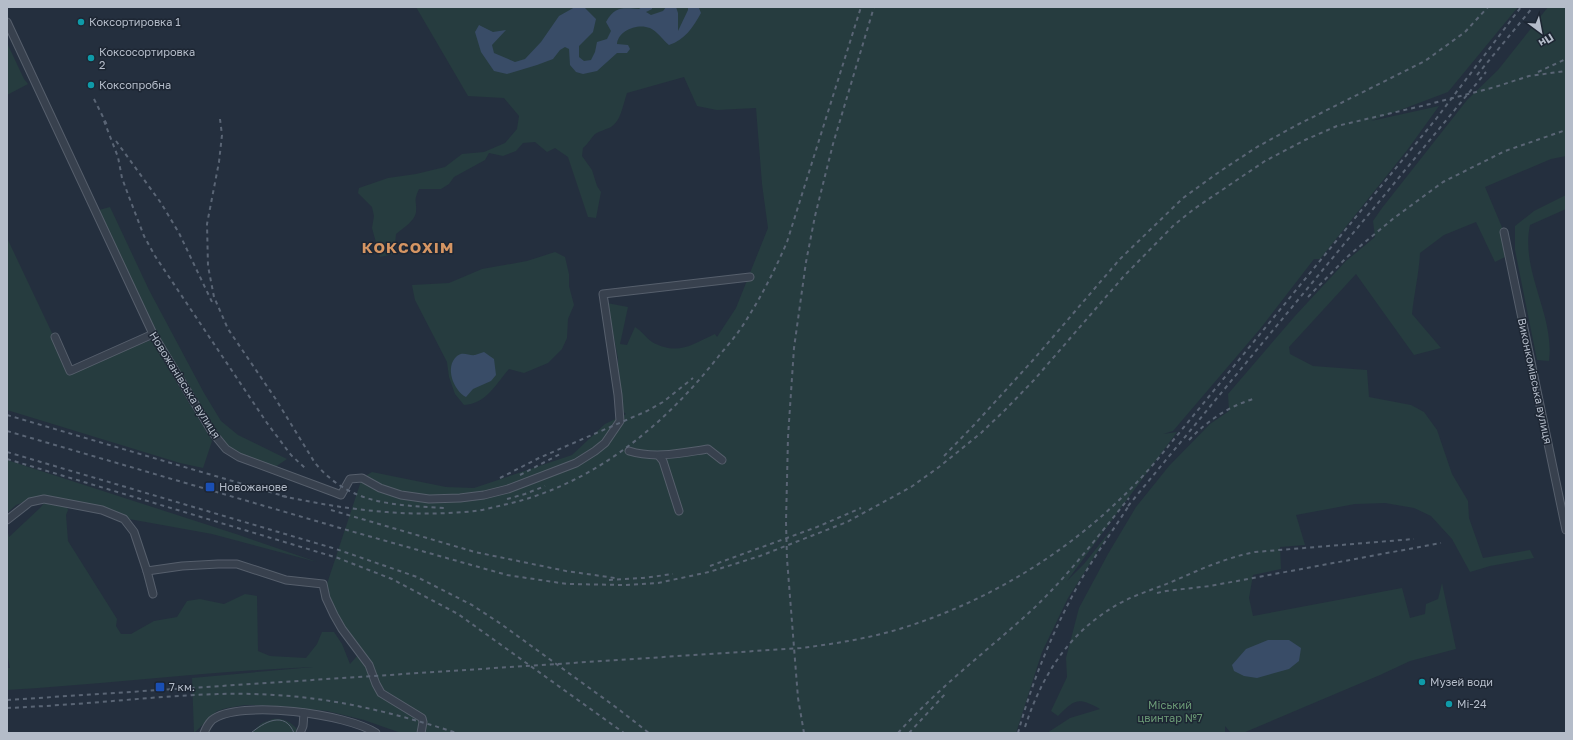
<svg xmlns="http://www.w3.org/2000/svg" width="1573" height="740" viewBox="0 0 1573 740" font-family="'Golos Text',sans-serif">
<style>
.green{fill:#263c3f}
.water{fill:#394c67}
.lines{fill:none;stroke-linecap:round;stroke-linejoin:round}
.street-casing{stroke:#565f6c;stroke-width:9}
.street{stroke:#38414e;stroke-width:7}
.tram{stroke:#5a6575;stroke-width:1}
.rail{stroke:#5a6575;stroke-width:2;stroke-dasharray:4 4;stroke-linecap:butt}
.culture-dot{fill:#0f9aa8;stroke:#1d2633;stroke-width:1.5}
.transit-dot{fill:#1a4fb4;stroke:#1d2633;stroke-width:1.5}
.labels{text-anchor:middle;stroke-width:3;stroke-linejoin:round;paint-order:stroke}
.poi-label{font-size:11px;fill:#b4bcc9;stroke:#1d2633;text-anchor:start}
.street-label{font-size:11px;fill:#b4bcc9;stroke:#1d2633}
.park-label{font-size:11px;fill:#6b9a76;stroke:#1d2633}
.district-label{font-size:15px;font-weight:bold;letter-spacing:1px;fill:#d59563;stroke:#1d2633}
</style>
<rect width="100%" height="100%" fill="#242f3e"/>
<g class="green">
<path d="M416,7h1102l-70,85 -77,29 68,-15 -31,43 -88,110h-6l-54,70 -87,102 -10,3 14,-2 -110,149 17,-17 30,-38 -46,72 -26,54 -26,81h-615l-37,-13 -37,-9 -46,-5 -36,-1 -18,3 -10,3 -23,22 -2,-55 121,-11c-102,4 -204,17 -306,23v-22h3l-3,-15v-125l2,9 31,-29 4,-5h22l2,7 -2,5 2,26 49,78 -1,7 5,8h10l23,-13 23,-4 10,-16 13,-2 24,5 21,-10 12,2 1,55 12,5 36,2 11,-14 5,-12h12l8,12 8,20 7,-8 -35,-57 40,-121 10,-6 74,15 28,1 98,-33 33,-31 21,-10 -5,-4 -3,-19v-33l-11,-55 21,4 -8,37 7,1 8,-18c7,4 11,11 17,15 26,14 39,3 63,-8l2,3 19,-29 32,-80 -6,-44 -6,-76 -39,2 -20,-4 -13,-29 -57,16c-4,11 -6,30 -18,35 -5,2 -9,3 -14,6 -4,4 -7,10 -12,14l-1,8 10,14 5,16 4,6 -5,26 -8,-1 -20,-60 -13,-9 -8,4 -12,-10 -12,1 -7,8 -13,5 -14,-3 -4,7 -31,17 -5,7 -8,5h-22c-6,13 -2,12 -3,23 -1,9 -13,16 -20,22l-2,20 -14,3 -8,-29 2,-12 -2,-9 -14,-14 1,-5 29,-10 28,-4 29,-7 17,-13 22,-2 21,-9 12,-14 2,-13 -15,-18 -36,-2z"/>
<path d="M1548,7h18v149l-15,3 -66,28 19,45 5,23 -14,7 -19,-40 -32,13 -24,18c-1,21 -6,41 -8,61l29,34 -27,7 -58,-81 -67,73 1,7 23,12 54,4 2,27 42,8 13,7 13,18 15,44 16,27 1,17 14,40 47,-8 4,8 -44,8 -20,6 -18,-33 -21,-23 -17,-8 -29,-5 -30,1 -59,11 9,30 -25,2 1,22 -28,6 -4,23 4,18 149,-28 8,30 15,-4 1,-10 12,-5 4,-16 14,66 -46,12 -30,14 -137,58h-12l-6,-7v7h-178l23,-15 30,-9c-22,-12 -25,-10 -42,7l-7,-5 16,-34 -1,-19 13,-50 29,-54 28,-47 33,-41 41,-42 19,-13 -1,-17 67,-78 51,-55 29,-24 -2,-16 9,-13 85,-108 31,-30z"/>
<path d="M7,43l17,36 4,5 -21,11z"/>
<path d="M1566,195v14l-36,16c-10,46 25,90 19,136l-12,-1 -22,-110v-24l19,-15z"/>
<path d="M110,207l39,83 55,103 17,28 17,14 49,24 -12,8 -40,-13 -18,-15 -64,-105 -54,-124z"/>
<path d="M7,238l63,133 81,-31 61,101 -9,27 -23,-5 -173,-53z"/>
<path d="M555,252l10,5 4,17v12l5,19 -6,14 -1,19 -5,11 -14,14 -24,10 -15,-4c-13,15 -23,35 -45,36l-9,-11 -6,-17 -2,-15 -32,-62 -3,-15 37,-2 33,-14 45,-8z"/>
<path d="M7,460l232,75 78,27 -105,-28 -94,-17 -65,-21h-12l-25,9 -9,8z"/>
<path d="M273,719c12,-1 20,4 27,14h-49l11,-10z"/>
</g>
<g class="water">
<path d="M575,7h9l12,12 -3,13 -14,14v11l5,4 7,-1 4,-8 2,-10 10,-3 4,-8 -5,-9c9,-16 17,-14 33,-13l3,-2h10v2l-6,3 5,3 12,-4 3,-4h10l2,6v18l10,-21v-3l11,1 2,5c-8,14 -16,27 -32,32 -6,-5 -12,-14 -19,-17 -12,-5 -32,2 -33,16l11,1 2,4 -3,4h-10l-20,18 -14,3 -7,-2 -6,-7 -1,-16 -4,-2 -5,3 -7,9 -16,6 -30,9 -13,-3 -13,-19 -6,-20 4,-7 14,7 13,-2 -14,15 2,8 21,9 10,-3 16,-17 18,-26z"/>
<path d="M484,352l10,7 2,16 -5,6 -18,8 -7,8c-12,-6 -22,-30 -9,-41 6,-5 12,0 18,-1 3,-1 6,-2 9,-3z"/>
<path d="M1268,640h21l12,8 -2,13 -10,8 -32,9 -13,-2 -10,-5 -2,-6 14,-16z"/>
</g>
<g class="lines">
<g class="street-casing">
<g id="street">
<path d="M7,22l146,312 59,98 14,17 13,8 97,36 5,2 9,-16 12,-1 18,10 21,7 28,4 31,-1 24,-3 24,-6 68,-26 19,-12 10,-8 15,-22 -2,-26 -15,-101 147,-17"/>
<path d="M1504,232l62,298"/>
<path d="M55,337l15,34 83,-37"/>
<path d="M629,451c26,8 52,2 79,-2l14,11"/>
<path d="M659,456l4,5 16,50"/>
<path d="M7,520l23,-18 14,-3 58,11 22,9 10,13 13,39 35,-5 36,-2h19l49,16 37,4 3,14 8,17 8,14 27,36 7,19 5,9 41,25 1,4 -2,11"/>
<path d="M147,571l6,23"/>
<path d="M204,733c2,-5 4,-9 8,-13 27,-21 136,-6 164,13"/>
<path d="M300,733l3,-7 1,-13"/>
</g>
</g>
<use href="#street" class="street"/>
<path class="tram" d="M251,733c13,-11 34,-23 43,0"/>
<g class="rail">
<path d="M1538,72l28,-13"/>
<path d="M1477,75l56,-68"/>
<path d="M94,99l13,26"/>
<path d="M220,119l2,16 -3,27 -12,62 1,42 6,31 14,32 47,69 40,65c35,42 79,42 130,45"/>
<path d="M104,121l14,36 4,21 7,19 15,39 11,20 112,167 24,32 15,14"/>
<path d="M116,141l45,62 18,30 33,69"/>
<path d="M1308,297l39,-40 47,-39 49,-36 62,-31 61,-21"/>
<path d="M7,415l280,82"/>
<path d="M7,431l340,99 160,45 60,9 57,1 34,-2 51,-11 51,-16 87,-34 64,-35 28,-20 42,-34 24,-23 29,-30 90,-104 50,-51 20,-16 71,-48 40,-21 32,-14 93,-22 65,-17 34,-11 37,-5"/>
<path d="M1189,440c19,-20 39,-33 64,-41"/>
<path d="M7,452l329,97 81,28 55,28 29,19 116,84 32,25"/>
<path d="M944,456l30,-31 60,-66 86,-100 63,-61 36,-26 38,-25 38,-21 130,-65 40,-29 23,-25"/>
<path d="M7,459l331,99 54,21 66,35 166,119"/>
<path d="M520,475l42,-22"/>
<path d="M500,478l39,-20 108,-47 16,-9 30,-24"/>
<path d="M282,496c65,14 127,22 193,15 9,-1 19,-4 28,-6 88,-19 160,-78 215,-148 9,-11 19,-22 27,-35 16,-25 30,-52 42,-80l74,-235"/>
<path d="M507,499l18,-5 20,-8"/>
<path d="M1128,506l358,-434"/>
<path d="M331,510l144,42 91,19 49,7"/>
<path d="M710,566l107,-39 44,-19"/>
<path d="M609,580l34,-2 30,-4"/>
<path d="M1157,593l9,-2 44,-5 231,-43"/>
<path d="M7,700l794,-52c32,-4 64,-9 95,-18 101,-30 193,-90 261,-170l279,-341 85,-112"/>
<path d="M7,708c47,-2 95,-6 142,-10 42,-3 83,-6 125,-3 62,3 124,19 183,38"/>
<path d="M1025,727c18,-55 47,-99 99,-126 14,-7 30,-12 45,-18 28,-12 55,-25 86,-31l159,-13"/>
<path d="M804,733l-6,-35 -11,-139 -1,-37 2,-85 6,-89 12,-86 9,-46 18,-72 41,-137"/>
<path d="M898,733c41,-46 89,-82 134,-123 36,-34 66,-74 97,-112"/>
<path d="M909,733l37,-40"/>
<path d="M1018,733c15,-55 38,-110 67,-160 14,-23 30,-46 45,-69"/>
</g>
</g>
<g class="culture-dot">
<circle cx="81" cy="22" r="4"/>
<circle cx="91" cy="58" r="4"/>
<circle cx="91" cy="85" r="4"/>
<circle cx="1422" cy="682" r="4"/>
<circle cx="1449" cy="704" r="4"/>
</g>
<g class="transit-dot">
<rect x="205" y="482" width="10" height="10" rx="2"/>
<rect x="155" y="682" width="10" height="10" rx="2"/>
</g>
<g class="labels">
<g class="poi-label">
<text x="89" y="26">Коксортировка 1</text>
<text x="99" y="56">Коксосортировка<tspan x="99" dy="13">2</tspan></text>
<text x="99" y="89">Коксопробна</text>
<text x="219" y="491">Новожанове</text>
<text x="1430" y="686">Музей води</text>
<text x="169" y="691">7 км.</text>
<text x="1457" y="708">Мі-24</text>
</g>
<g class="street-label">
<text transform="translate(1535 381) rotate(78)" y="4">Виконкомівська вулиця</text>
<text transform="translate(185 385) rotate(58)" y="4">Новожанівська вулиця</text>
</g>
<g class="park-label">
<text x="1170" y="709">Міський<tspan x="1170" dy="13">цвинтар №7</tspan></text>
</g>
<g class="district-label">
<text x="408" y="253">КОКСОХІМ</text>
</g>
</g>
<rect width="1573" height="740" fill="none" stroke="#b4bcc9" stroke-width="16"/>
<g transform="translate(1541 32) rotate(148)" stroke="#1d2633" stroke-width="3" paint-order="stroke">
<path d="M0-3L7 15L0 10L-7 15Z" fill="#b4bcc9"/>
<text y="-6" font-size="11" font-weight="bold" text-anchor="middle" fill="#b4bcc9">Пн</text>
</g>
</svg>
